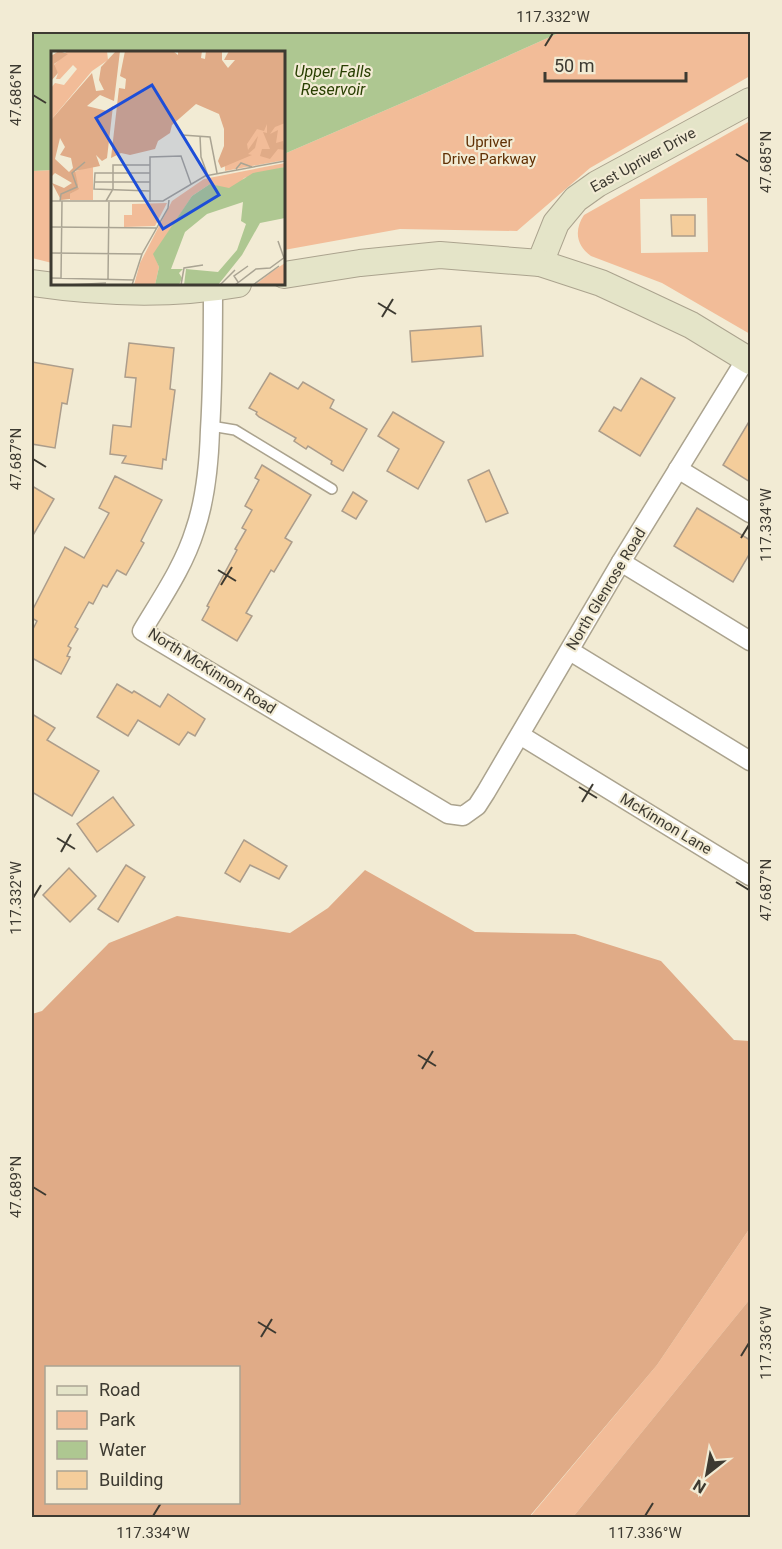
<svg xmlns="http://www.w3.org/2000/svg" width="782" height="1549" viewBox="0 0 782 1549" font-family="Roboto,sans-serif">
<style>
.green{fill:#f2bc98;fill-rule:evenodd}
.forest{fill:#e0ab87;fill-rule:evenodd}
.water{fill:#aec791}
.building{fill:#f4cd9b;stroke:#ac9d8b;stroke-width:1.5}
.lines{fill:none;stroke-linecap:round;stroke-linejoin:round}
.lane-casing{stroke:#aba38e;stroke-width:12}
.street-casing{stroke:#aba38e;stroke-width:21}
.secondary-casing{stroke:#aba38e;stroke-width:28}
.lane{stroke:#fff;stroke-width:9}
.street{stroke:#fff;stroke-width:18}
.secondary{stroke:#e4e4c8;stroke-width:26}
.ticks{fill:none;stroke:#3d3a31;stroke-width:2}
.labels{text-anchor:middle;stroke-width:4.5;stroke-linejoin:round;paint-order:stroke}
.park-label{font-size:15px;fill:#603004;stroke:#f2ebd4}
.street-label{font-size:15px;fill:#3d3a31;stroke:#f2ebd4}
.water-label{font-size:16px;font-style:italic;fill:#293f02;stroke:#f2ebd4}
.inset-road{fill:none;stroke:#aaa493;stroke-width:1.5}
.view{fill:#1d4ed8;fill-opacity:0.15;stroke:#1d4ed8;stroke-width:3}
.inset-edge{fill:none;stroke:#3d3a31;stroke-width:3}
.neatline{fill:none;stroke:#3d3a31;stroke-width:2}
.ticks-label{font-size:15px;text-anchor:middle;fill:#3d3a31}
</style>
<rect width="100%" height="100%" fill="#f2ebd4"/>
<g class="green">
<path d="M561,32h189v44l-160,92 -73,63 -117,-2 -116,21v-96l139,-60z"/>
<path d="M750,121v213l-88,-51 -71,-27c-15,-11 -17,-26 -7,-41zM707,198l1,54 -67,1 -1,-54z"/>
<path d="M52,170v93l-20,-5v-87z"/>
<path d="M750,1228v71l-177,218 -44,1 128,-153z"/>
</g>
<g class="forest">
<path d="M365,870l110,62 100,2 86,27 73,79 16,1v187l-93,137 -128,152h-497v-503l10,-3 67,-68 68,-27 113,17 38,-25zM46,1368h192v134h-192z"/>
<path d="M750,1299v218h-177z"/>
</g>
<path class="water" d="M32,32h529l-138,62 -139,60v-102h-232v118l-20,1z"/>
<g class="building">
<path d="M671,215h24v21h-23z"/>
<path d="M481,326l2,30 -71,6 -2,-31z"/>
<path d="M129,343l45,5 -4,41 5,1 -9,70 -3,-1 -1,10 -40,-6 4,-7 -16,-2 3,-29 18,2 5,-49 -11,-1z"/>
<path d="M32,362l41,7 -6,35 -5,-1 -7,45 -23,-4z"/>
<path d="M270,373l28,16 5,-7 31,18 -4,8 37,21 -24,42 -12,-7 1,-3 -24,-15 -2,3 -12,-8 2,-3 -37,-21 -3,-3 1,-2 -8,-4z"/>
<path d="M641,378l34,20 -35,58 -41,-25 15,-24 7,4z"/>
<path d="M393,412l51,30 -26,47 -31,-18 12,-22 -21,-13z"/>
<path d="M750,420v62l-27,-17z"/>
<path d="M262,465l49,30 -26,43 7,4 -18,30 -3,-2 -25,43 6,3 -15,25 -35,-21 7,-13 -2,-1 30,-56 -2,-1 11,-19 -4,-2 10,-18 -7,-4 14,-26 -4,-2z"/>
<path d="M489,470l19,43 -22,9 -18,-42z"/>
<path d="M115,476l47,24 -21,41 3,2 -18,32 -9,-5 -10,17 -4,-2 -10,19 -4,-2 -14,25 3,2 -10,17 3,2 -4,8 3,1 -9,17 -29,-16v-27l5,-10 -5,-3v-7l33,-64 19,11 25,-45 -10,-5z"/>
<path d="M32,486l22,13 -22,38z"/>
<path d="M353,492l14,9 -11,18 -14,-8z"/>
<path d="M697,508l53,32v13l-17,29 -59,-36z"/>
<path d="M117,684l15,9 2,-2 26,16 8,-13 37,25 -10,17 -7,-4 -9,13 -41,-25 -10,16 -31,-19z"/>
<path d="M32,714l23,14 -8,12 52,31 -27,45 -40,-24z"/>
<path d="M113,797l21,28 -37,27 -20,-28z"/>
<path d="M244,840l43,26 -8,13 -29,-14 -10,17 -15,-9z"/>
<path d="M126,865l19,12 -27,45 -20,-13z"/>
<path d="M69,868l27,28 -26,26 -27,-27z"/>
</g>
<g class="lines">
<g class="lane-casing">
<path id="lane" d="M211,426l24,4 97,59"/>
</g>
<g class="street-casing">
<g id="street">
<path d="M213,288c0,48 0,95 -3,142 -1,33 -4,68 -15,100 -11,36 -34,69 -53,101l306,183 15,2 14,-10 9,-14 135,-230 125,-203"/>
<path d="M678,469l72,44"/>
<path d="M621,562l129,79"/>
<path d="M570,651l180,110"/>
<path d="M520,735l230,141"/>
</g>
</g>
<g class="secondary-casing">
<g id="secondary">
<path d="M540,263l16,-40 20,-24 21,-15 153,-83"/>
<path d="M284,275l76,-12 80,-8 100,8 61,20 39,18 51,24 59,36"/>
<path d="M32,283c68,10 137,13 206,1"/>
</g>
</g>
<use href="#lane" class="lane"/>
<use href="#street" class="street"/>
<use href="#secondary" class="secondary"/>
</g>
<path class="ticks" d="M545,46l8,-13M33,95l13,8M736,154l13,8M378,303l18,11M382,317l11,-18M33,459l13,8M741,538l8,-13M218,570l18,11M221,585l11,-18M579,787l18,11M582,802l11,-18M57,838l18,11M61,852l10,-18M736,882l13,8M33,898l8,-13M418,1055l18,11M422,1069l11,-18M33,1187l13,8M258,1322l18,11M261,1337l11,-18M741,1356l8,-13M153,1516l8,-13M645,1516l8,-13"/>
<g class="labels">
<g class="park-label">
<text x="489" y="147">Upriver<tspan x="489" dy="17">Drive Parkway</tspan></text>
</g>
<g class="street-label">
<text transform="translate(643 160) rotate(-29)" y="5">East Upriver Drive</text>
<text transform="translate(606 589) rotate(-59)" y="5">North Glenrose Road</text>
<text transform="translate(212 671) rotate(32)" y="5">North McKinnon Road</text>
<text transform="translate(666 824) rotate(31)" y="5">McKinnon Lane</text>
</g>
<g class="water-label">
<text x="333" y="77">Upper Falls<tspan x="333" dy="18">Reservoir</tspan></text>
</g>
</g>
<g transform="translate(51 51)">
<rect width="234" height="234" fill="#f2ebd4"/>
<path d="M16,0h40l1,9 -16,11 -41,49v-32l4,-5 9,2 13,-16 -4,-4 -13,14h-4l2,-6 -5,-7zM173,40l61,2v67l-60,11zM234,112v4l-41,11 -6,8 -10,3 -18,-5 -18,12 -38,58 5,13 -4,18h-21l6,-22 32,-62 32,-22zM42,114v35h-23v-6l9,-6 -5,-16zM116,152l-12,23 -31,1v-12h8v-11zM234,212v22h-30l18,-14z" fill="#f2bc98"/>
<path d="M8,0l9,3 -14,10 4,9 -7,8v-25zM65,0h4l-6,50 -14,-6 -13,11 20,5 6,-5 -6,52 -5,3 -6,-6 4,11 -25,5 4,18 -9,5v5l-9,1 -9,-17 12,5 8,-5 -17,-10 -4,4v-57l41,-47 4,18 8,-1 -5,-10 2,-13zM9,87l5,9 -5,8 11,3 2,10 -4,4 -14,-13zM74,0h48l5,4v-4h24l-1,7 4,1 1,-8h16v9l6,8 7,-8h-11l5,-9h56v72l-10,4 -5,7 8,-4 -2,13 7,-2 2,9 -7,-1 -8,10 -10,-3 2,-7h8l-7,-17 4,1v-9l-3,7 -7,-2 -10,15 1,6 10,-14 -3,12 -7,6 4,1 -31,13 -3,-7 6,-15v-17l-5,-15 -23,-10 -24,21 -2,8 -12,8 -3,8 -25,6 -9,-2 -10,5 8,-70 6,1 1,-10 -6,-3z" fill="#e0ab87" fill-rule="evenodd"/>
<path d="M234,116v51l-25,5 -18,32 -24,30h-34l2,-16 32,3 19,-22 9,-26 -5,-3 2,-19 -36,12 -22,18 -14,37h12l-4,4 3,5 -3,7h-24l4,-18 -6,-13 39,-58 18,-12 19,4 24,-15z" fill="#aec791"/>
<path class="inset-road" d="M131,84l28,2 7,36M149,85l1,21 7,19M185,118l5,-6 11,4M99,122h-55l-1,16 56,2M43,131h56M0,150h112l42,-25 80,-15M9,150l1,-7 16,-7 -5,-14 13,-11M55,150l7,-12v-24h37M99,151v-45l31,-1 10,28M0,176l105,1M227,190l6,17M0,202l91,1M0,227l82,2M10,228l1,-78M57,228l1,-77M187,231l-4,-6 14,-10M17,234l38,-2M81,234l10,-31 26,-46 1,-8M130,234l3,-17 19,-3M169,234l15,-15M184,234l21,-16 14,-1 15,-11M202,234l26,-19"/>
<path class="view" d="M101,34l67,110 -56,34 -67,-111z"/>
<rect width="234" height="234" class="inset-edge"/>
</g>
<rect width="782" height="1549" fill="none" stroke="#f2ebd4" stroke-width="66"/>
<rect x="45" y="1366" width="195" height="138" fill="#f2ebd4" stroke="#aaa493" stroke-width="1.5"/>
<rect x="57" y="1386" width="30" height="9" fill="#e4e4c8" stroke="#aaa493" stroke-width="1.5"/>
<text x="99" y="1396" font-size="18" fill="#3d3a31">Road</text>
<rect x="57" y="1411" width="30" height="18" fill="#f2bc98" stroke="#aaa493" stroke-width="1.5"/>
<text x="99" y="1426" font-size="18" fill="#3d3a31">Park</text>
<rect x="57" y="1441" width="30" height="18" fill="#aec791" stroke="#aaa493" stroke-width="1.5"/>
<text x="99" y="1456" font-size="18" fill="#3d3a31">Water</text>
<rect x="57" y="1471" width="30" height="18" fill="#f4cd9b" stroke="#aaa493" stroke-width="1.5"/>
<text x="99" y="1486" font-size="18" fill="#3d3a31">Building</text>
<g transform="translate(707 1474) rotate(211)" stroke="#f2ebd4" stroke-width="4.5" paint-order="stroke">
<path d="M0-4.5L10 22L0 15L-10 22Z" fill="#3d3a31"/>
<text y="-9" font-size="16" font-weight="bold" text-anchor="middle" fill="#3d3a31">N</text>
</g>
<path d="M545 72v9h141v-9" fill="none" stroke="#3d3a31" stroke-width="3"/>
<text x="554" y="72" font-size="18" fill="#3d3a31" stroke="#f2ebd4" stroke-width="4.5" paint-order="stroke">50 m</text>
<rect x="33" y="33" width="716" height="1483" class="neatline"/>
<g class="ticks-label">
<text x="553" y="22">117.332°W</text>
<text transform="translate(16 95) rotate(-90)" y="5">47.686°N</text>
<text transform="translate(766 162) rotate(-90)" y="5">47.685°N</text>
<text transform="translate(16 459) rotate(-90)" y="5">47.687°N</text>
<text transform="translate(766 525) rotate(-90)" y="5">117.334°W</text>
<text transform="translate(766 890) rotate(-90)" y="5">47.687°N</text>
<text transform="translate(16 898) rotate(-90)" y="5">117.332°W</text>
<text transform="translate(16 1187) rotate(-90)" y="5">47.689°N</text>
<text transform="translate(766 1343) rotate(-90)" y="5">117.336°W</text>
<text x="153" y="1538">117.334°W</text>
<text x="645" y="1538">117.336°W</text>
</g>
</svg>
